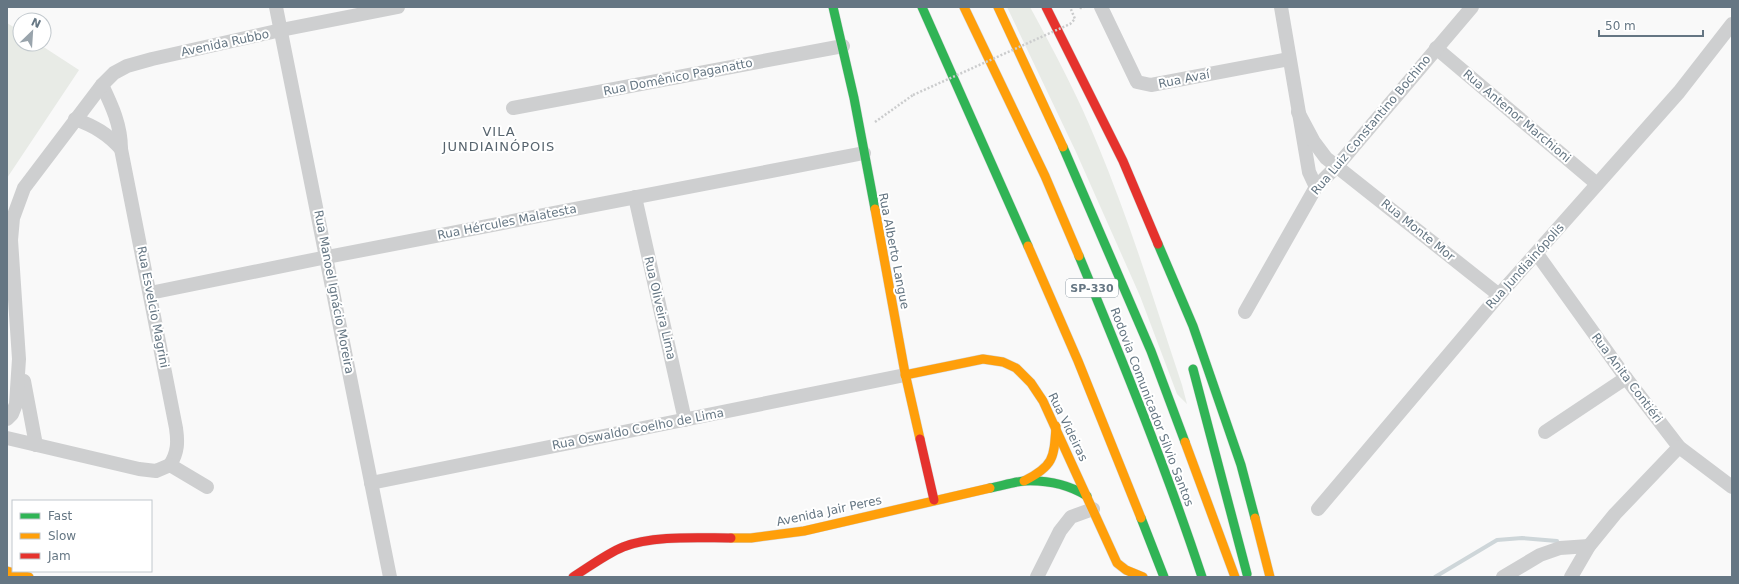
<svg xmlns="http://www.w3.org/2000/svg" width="1739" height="584" viewBox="0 0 1739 584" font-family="'DejaVu Sans',sans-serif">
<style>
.green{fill:#e8ebe6}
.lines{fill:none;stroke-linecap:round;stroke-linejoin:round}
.stream{stroke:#ced6d9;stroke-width:4}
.fast-casing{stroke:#d5d6d7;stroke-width:10}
.slow-casing{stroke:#d5d6d7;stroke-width:10}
.jam-casing{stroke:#d5d6d7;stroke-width:10}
.path{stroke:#cbcccd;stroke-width:2.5;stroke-dasharray:2 2;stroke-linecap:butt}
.street{stroke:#cecfd0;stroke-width:14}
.fast{stroke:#30b455;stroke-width:9}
.slow{stroke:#ff9f0a;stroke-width:9}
.jam{stroke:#e5322d;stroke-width:9}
.path-bridge{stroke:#cbcccd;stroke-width:2.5;stroke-dasharray:2 2;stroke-linecap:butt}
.labels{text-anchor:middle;stroke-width:4;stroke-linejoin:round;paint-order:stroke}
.shield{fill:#fff;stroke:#939fa8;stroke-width:1}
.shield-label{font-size:11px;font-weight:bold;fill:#657683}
.street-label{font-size:12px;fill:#657683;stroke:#fff}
.neighbourhood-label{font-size:13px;letter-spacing:1px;fill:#57646e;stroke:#fff}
</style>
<rect width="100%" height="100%" fill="#f9f9f9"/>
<g class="green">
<path d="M1007,7h23c24,44 48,89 67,136 33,79 58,161 85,242l5,19 -10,-10 -37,-98 -64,-144z"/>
<path d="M7,23l13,8v13h19l40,26 -72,108z"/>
</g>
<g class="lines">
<path class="stream" d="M1435,577l62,-37 25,-2 35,3"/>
<g class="fast-casing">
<g id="fast">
<path d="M833,7l21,91 21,111"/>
<path d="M922,7l106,239"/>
<path d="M1063,147l88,204 34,91"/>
<path d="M1158,244l35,82 48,139 14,53"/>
<path d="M1079,256c44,106 87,212 123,321"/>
<path d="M1193,369l54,205"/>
<path d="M990,488c11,-2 23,-6 34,-7 22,-1 45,4 63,15"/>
<path d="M1141,518l23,59"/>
</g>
</g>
<g class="slow-casing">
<g id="slow">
<path d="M964,7l81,169 34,80"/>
<path d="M998,7l65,140"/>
<path d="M875,209l30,164 15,66"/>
<path d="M1028,246l50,115 63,157"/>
<path d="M905,375l78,-16 20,3 13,6 15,15 12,18 74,162 9,7 17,7"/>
<path d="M1185,442l50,135"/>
<path d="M1024,481c30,-15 30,-23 32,-55"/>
<path d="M1255,518l15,59"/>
<path d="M731,538h20l53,-7 186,-43"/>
<path d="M7,571l22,6"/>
</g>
</g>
<g class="jam-casing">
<g id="jam">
<path d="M1046,7l77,154 35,83"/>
<path d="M920,439l14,61"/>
<path d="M573,577c16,-10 33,-23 50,-30 29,-12 76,-9 108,-9"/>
</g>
</g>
<g class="path">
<path d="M1080,7l1,1 3,-1"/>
<path d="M875,122l38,-27"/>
</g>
<g class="street">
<path d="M276,7l114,570"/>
<path d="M1101,7l36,75 14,3 138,-26"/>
<path d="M1281,7l28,165 7,15"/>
<path d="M1436,48l161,136"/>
<path d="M102,85c10,21 19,40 19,64l55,279c2,14 2,24 -6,37"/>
<path d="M513,108l330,-62"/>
<path d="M1298,112l16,30 12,16 173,137"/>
<path d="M75,119c19,7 33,15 46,30"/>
<path d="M635,197l50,223"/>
<path d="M1537,254l89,124 53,69 53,40"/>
<path d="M150,293l177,-36 537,-104"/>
<path d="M1245,312l71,-125 21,-21 135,-159"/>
<path d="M24,381l12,64"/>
<path d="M7,419l5,-5 4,-10 3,-45 -8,-119 2,-22 11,-30 78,-103 12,-12 13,-7 25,-7 129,-29 117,-23"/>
<path d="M1545,432l81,-54"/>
<path d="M7,438l132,31 17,2 14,-6"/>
<path d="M170,465l37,22"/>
<path d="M371,483l534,-108"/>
<path d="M1318,509l181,-214 180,-203 53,-68"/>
<path d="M1037,577l23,-46 11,-14 22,-8"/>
<path d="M1503,577l37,-22 20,-7 29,-2"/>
<path d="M1571,577l18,-31 26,-32 64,-67"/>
</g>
<use href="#fast" class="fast"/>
<use href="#slow" class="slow"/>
<use href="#jam" class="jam"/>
<path class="path-bridge" d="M913,95l157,-71 5,-5 -5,-12"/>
</g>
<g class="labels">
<rect class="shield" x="1066" y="279" width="52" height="18" rx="3"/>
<g class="shield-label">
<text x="1092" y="292">SP-330</text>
</g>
<g class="street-label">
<text transform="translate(225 43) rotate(-12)" y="4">Avenida Rubbo</text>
<text transform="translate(678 77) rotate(-11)" y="4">Rua Domênico Paganatto</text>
<text transform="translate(1184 79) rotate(-11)" y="4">Rua Avaí</text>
<text transform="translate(1517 116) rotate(40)" y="4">Rua Antenor Marchioni</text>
<text transform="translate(1371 125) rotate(-50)" y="4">Rua Luiz Constantino Bochino</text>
<text transform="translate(507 222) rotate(-11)" y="4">Rua Hércules Malatesta</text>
<text transform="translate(1418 230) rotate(39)" y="4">Rua Monte Mor</text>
<text transform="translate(894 251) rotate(79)" y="4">Rua Alberto Langue</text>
<text transform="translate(1525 266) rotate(-48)" y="4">Rua Jundiainópolis</text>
<text transform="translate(334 292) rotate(79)" y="4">Rua Manoel Ignácio Moreira</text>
<text transform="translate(153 307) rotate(79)" y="4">Rua Esvelcio Magrini</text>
<text transform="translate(660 308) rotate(77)" y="4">Rua Oliveira Lima</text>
<text transform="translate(1627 378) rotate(53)" y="4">Rua Anita Contiéri</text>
<text transform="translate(1152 407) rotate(69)" y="4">Rodovia Comunicador Silvio Santos</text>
<text transform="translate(1068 427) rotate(64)" y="4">Rua Videiras</text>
<text transform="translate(638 429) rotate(-11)" y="4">Rua Oswaldo Coelho de Lima</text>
<text transform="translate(829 511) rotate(-12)" y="4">Avenida Jair Peres</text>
</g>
<g class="neighbourhood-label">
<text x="499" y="136">VILA<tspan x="499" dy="15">JUNDIAINÓPOIS</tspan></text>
</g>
</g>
<rect width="1739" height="584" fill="none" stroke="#657683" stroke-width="16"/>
<rect x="12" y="500" width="140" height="72" fill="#ffffff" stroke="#c1c8cd"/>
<rect x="20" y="513" width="20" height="6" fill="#30b455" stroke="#c1c8cd"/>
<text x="48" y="520" font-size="12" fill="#657683">Fast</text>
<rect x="20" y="533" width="20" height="6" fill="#ff9f0a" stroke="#c1c8cd"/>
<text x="48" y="540" font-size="12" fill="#657683">Slow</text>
<rect x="20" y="553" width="20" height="6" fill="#e5322d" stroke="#c1c8cd"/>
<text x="48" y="560" font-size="12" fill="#657683">Jam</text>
<g transform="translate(32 32) rotate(25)"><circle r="19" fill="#ffffff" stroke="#c1c8cd"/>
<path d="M0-3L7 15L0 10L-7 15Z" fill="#99a4ac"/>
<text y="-6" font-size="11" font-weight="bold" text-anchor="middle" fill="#657683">N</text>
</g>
<path d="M1599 30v6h104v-6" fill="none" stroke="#657683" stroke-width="2"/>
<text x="1605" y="30" font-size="12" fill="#657683" stroke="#ffffff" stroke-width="3" paint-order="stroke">50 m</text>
</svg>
